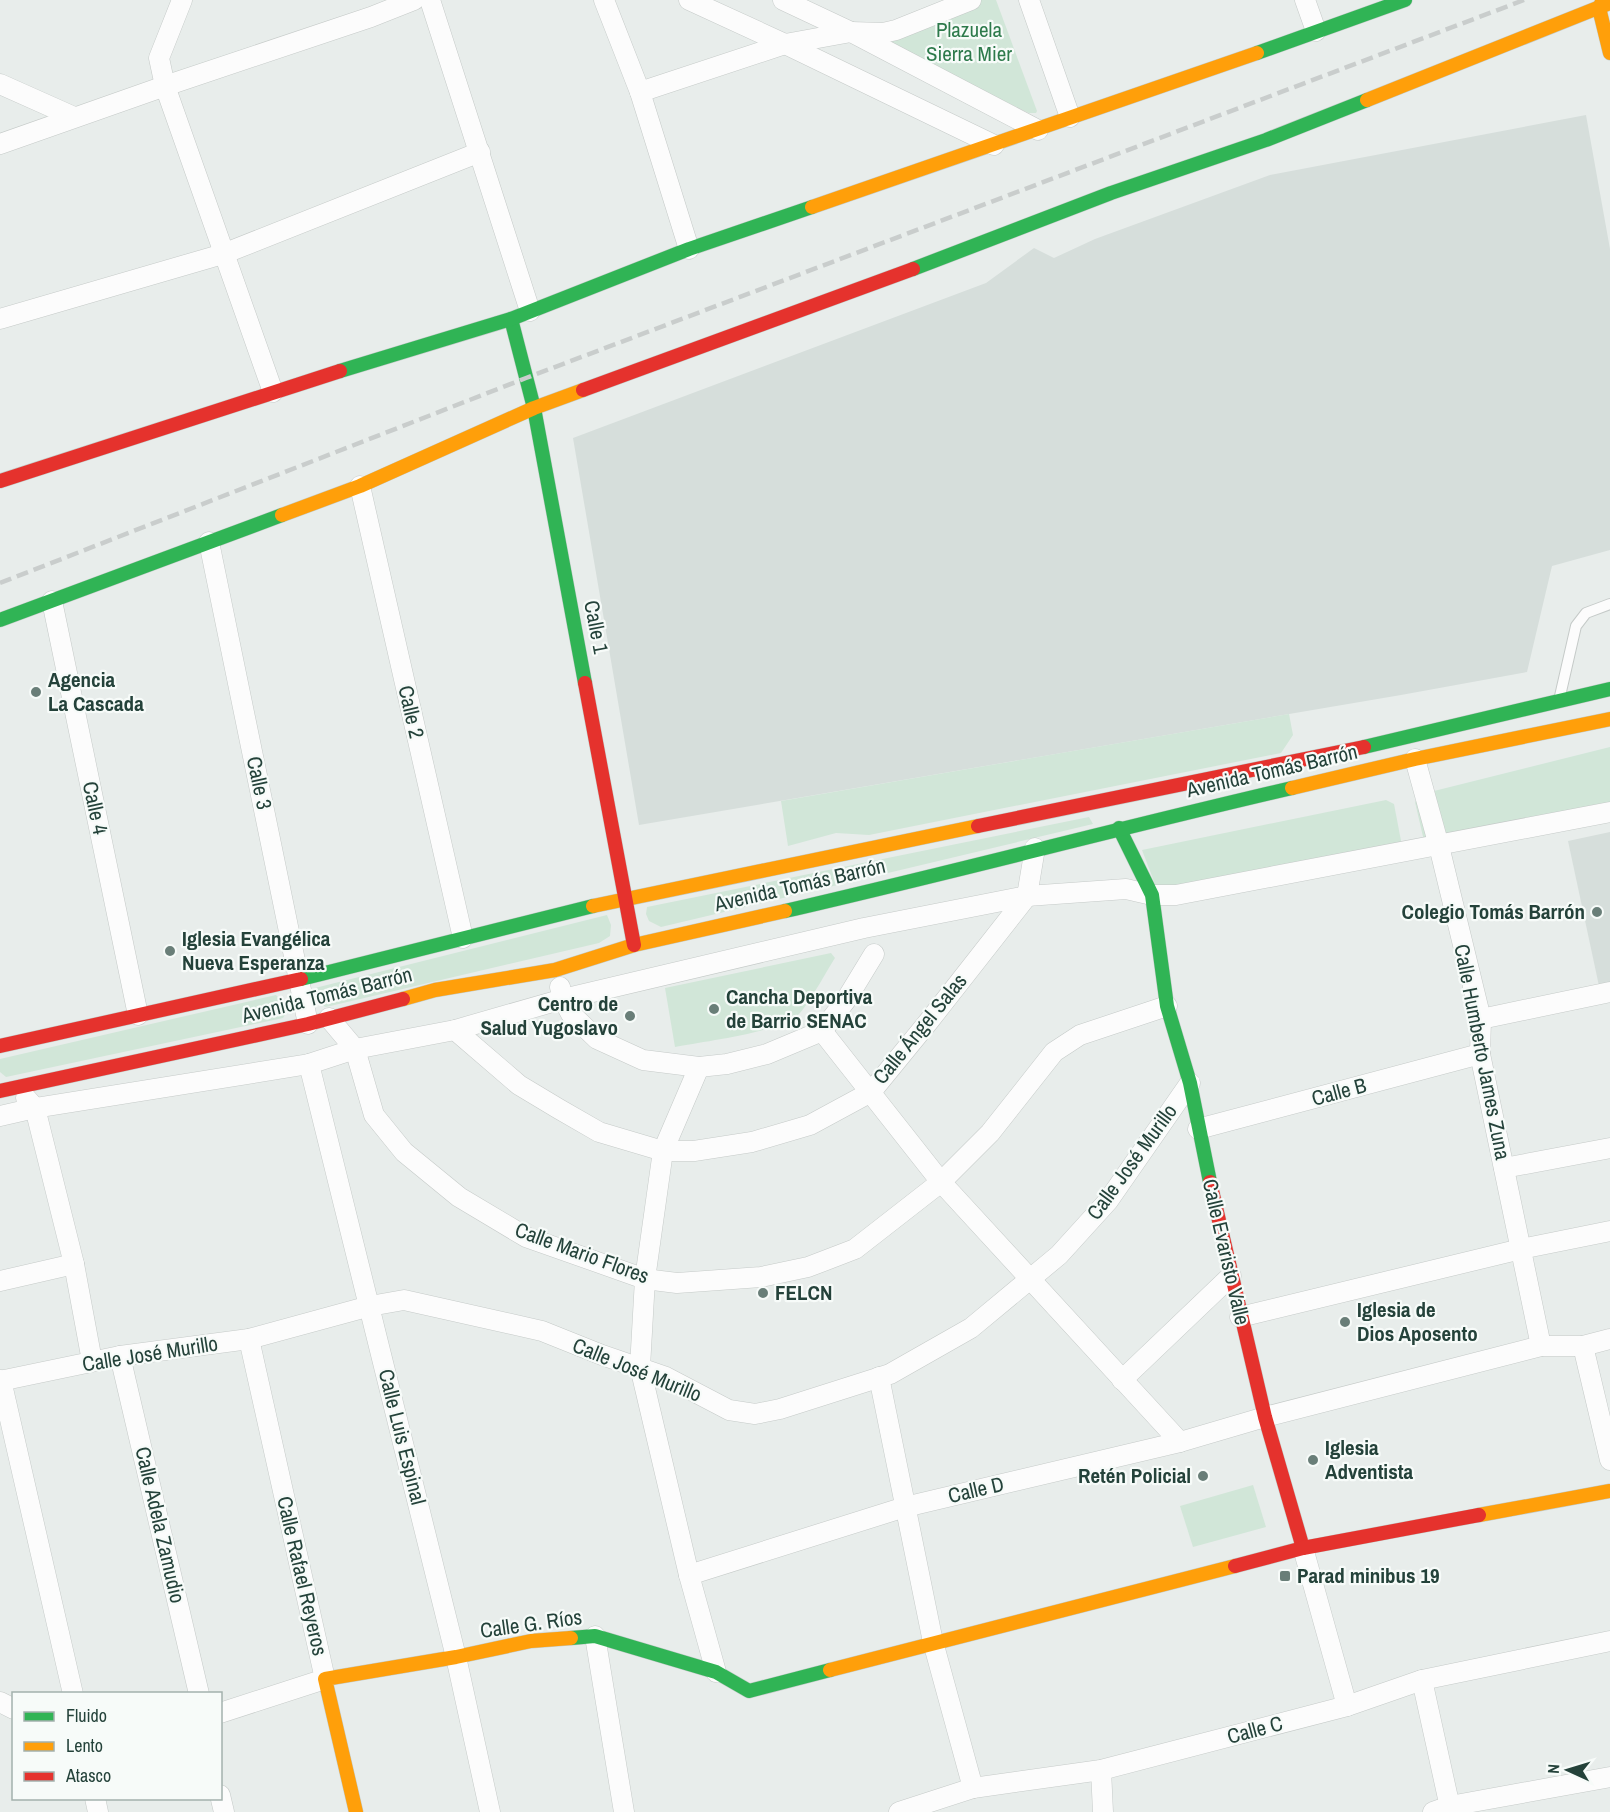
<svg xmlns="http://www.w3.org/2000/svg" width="1610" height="1812" viewBox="0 0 1610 1812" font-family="'Archivo Narrow',sans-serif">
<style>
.built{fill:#d6dedb}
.green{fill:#d1e6d8}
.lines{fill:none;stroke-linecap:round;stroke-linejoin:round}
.lane-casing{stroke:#c5cac8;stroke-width:12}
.street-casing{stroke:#c5cac8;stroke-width:21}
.fast-casing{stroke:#c3cbc8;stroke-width:15}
.slow-casing{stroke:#c3cbc8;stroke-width:15}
.jam-casing{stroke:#c3cbc8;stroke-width:15}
.lane{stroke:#fcfcfc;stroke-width:10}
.street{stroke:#fcfcfc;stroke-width:20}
.fast{stroke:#30b455;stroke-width:14}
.slow{stroke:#ff9f0a;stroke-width:14}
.jam{stroke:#e5322d;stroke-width:14}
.rail{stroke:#c9cdcc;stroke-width:4.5;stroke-dasharray:12 6;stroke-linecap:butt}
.poi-dot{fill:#697e78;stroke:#f7fbf9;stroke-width:2}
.labels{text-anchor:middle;stroke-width:4.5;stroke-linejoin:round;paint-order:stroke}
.park-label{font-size:21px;fill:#2d7a4b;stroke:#f7fbf9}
.street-label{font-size:21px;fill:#24423a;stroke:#f7fbf9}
.poi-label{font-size:21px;font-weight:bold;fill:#24423a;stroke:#f7fbf9;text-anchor:start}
</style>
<rect width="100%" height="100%" fill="#e8edeb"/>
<g class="built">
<path d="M1586,115l24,134v301l-58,16 -25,106 -126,23 -762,130 -66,-387 413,-155 48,-35 20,10 41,-19 175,-64z"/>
<path d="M1610,832v152l-11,2 -31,-145z"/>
</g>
<g class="green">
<path d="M970,0h26l41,111 -1,2h-7l-148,-69z"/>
<path d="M1289,714l4,21 -12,18 -412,82 -33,-2 -48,13 -7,-45z"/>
<path d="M1610,747v59l-186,35 -9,-39 7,-8z"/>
<path d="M1386,800l8,4 8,42 -241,54 -19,-50z"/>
<path d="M1089,817l4,7 -432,103 -12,-6 -3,-7 1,-7z"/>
<path d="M607,915l4,10 -1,11 -11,7 -273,64 -7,-3 -5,-6 1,-10z"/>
<path d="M831,953l4,5c-9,14 -25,44 -35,55 -20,20 -96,28 -125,34l-10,-59z"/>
<path d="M276,995l12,15 -5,8 -277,59 -6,-5v-13z"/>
<path d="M1253,1485l13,42 -73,20 -13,-41z"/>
</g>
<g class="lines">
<g class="lane-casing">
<path id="lane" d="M1560,696l16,-70 10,-13 24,-9"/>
</g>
<g class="street-casing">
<g id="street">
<path d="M182,0l-23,58 6,28 108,306"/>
<path d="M430,0l100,311"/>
<path d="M604,0l36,92 49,157"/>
<path d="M689,0l96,44 209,101"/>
<path d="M783,0l68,32 187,98"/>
<path d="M1029,0l41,117"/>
<path d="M1305,0l11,31"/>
<path d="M0,84l74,33"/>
<path d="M640,92l145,-48 66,-12 32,1 13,-3 75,-30"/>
<path d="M0,144l165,-58 206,-69 43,-17"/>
<path d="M0,319l223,-65 257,-102"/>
<path d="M360,486l103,452"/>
<path d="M209,542l99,482"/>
<path d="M52,601l86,414"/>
<path d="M1415,759l24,87 42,173 -1,35 61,292"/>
<path d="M560,987l3,12 8,15 26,25 46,21 56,7 28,-3 40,-10 55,-23 24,-31 28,-46"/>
<path d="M329,1018l26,31 19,66 30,37 55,45 67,40 119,42 32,4 84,-6 47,-10 47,-18 86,-67 49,-49 64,-81 26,-17 87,-29"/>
<path d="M1481,1019l129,-27"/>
<path d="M455,1030l64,55 40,24 40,23 64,19h31l58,-9 58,-17 61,-33 58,-71 98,-125 8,-48"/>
<path d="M822,1031l119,151 239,260"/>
<path d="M309,1064l147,593 34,155"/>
<path d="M699,1067l-36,84 -18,128 -5,88 49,208 27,97"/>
<path d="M26,1098l9,10 39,156 18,97"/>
<path d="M0,1116l35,-8 274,-44 46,-15 100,-19 108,-31 301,-71 163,-32 99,-7 26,6h24l434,-83"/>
<path d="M1198,1129l282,-75"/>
<path d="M1504,1168l106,-20"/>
<path d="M0,1281l74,-17"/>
<path d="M1240,1317l281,-68 89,-18"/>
<path d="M1583,1346l27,114"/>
<path d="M120,1356l79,338"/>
<path d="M879,1377l54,265 40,146"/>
<path d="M1,1380l72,314"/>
<path d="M1122,1380l109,-104"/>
<path d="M0,1381l120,-25 129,-17 121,-33 34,-6 138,31 60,24 64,22 63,33 26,4 25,-5 110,-35 81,-46 88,-73 49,-54 82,-118"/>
<path d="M1303,1548l44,158"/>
<path d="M689,1575l216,-68 275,-65 85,-25 276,-71h42l27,-7"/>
<path d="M595,1636l29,176"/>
<path d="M1422,1680l29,132"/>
<path d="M0,1702l14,7"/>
<path d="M220,1713l105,-34 -76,-340"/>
<path d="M1101,1770l2,42"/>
<path d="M220,1795l4,17"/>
<path d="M95,1798l3,14"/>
<path d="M899,1812l74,-24 128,-18 246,-64 75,-26 188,-39"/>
<path d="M1433,1812l17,-6 160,-29"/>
</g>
</g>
<g class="fast-casing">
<g id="fast">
<path d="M1257,53l148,-53"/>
<path d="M913,269l198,-76 155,-53 101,-40"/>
<path d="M511,319l23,89 51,275"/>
<path d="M340,371l171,-52 178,-70 123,-42"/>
<path d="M0,620l282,-105"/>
<path d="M1364,747l246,-58"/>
<path d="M1119,828l33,67 15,111 23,77 20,99"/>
<path d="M785,911c170,-39 338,-84 507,-123"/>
<path d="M301,979l292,-73"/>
<path d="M571,1638l24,-2 121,36 33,19 81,-21"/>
</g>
</g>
<g class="slow-casing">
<g id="slow">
<path d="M1603,0l-4,8 11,45"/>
<path d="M1367,100l243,-97"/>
<path d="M812,207l445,-154"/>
<path d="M282,515l78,-29 174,-78 49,-18"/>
<path d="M1292,788l123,-29 195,-40"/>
<path d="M593,906l385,-80"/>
<path d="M403,999l32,-9 120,-20 79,-25 151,-34"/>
<path d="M1479,1515l131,-24"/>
<path d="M830,1670l405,-104"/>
<path d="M356,1812l-31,-133 131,-22 75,-16 40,-3"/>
</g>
</g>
<g class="jam-casing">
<g id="jam">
<path d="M583,390l330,-121"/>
<path d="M0,481l340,-110"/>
<path d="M585,683l49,262"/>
<path d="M978,826l386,-79"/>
<path d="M0,1046l301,-67"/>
<path d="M0,1091l308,-67 95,-25"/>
<path d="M1210,1182l55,235 38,131"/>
<path d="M1235,1566l68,-18 176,-33"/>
</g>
</g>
<use href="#lane" class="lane"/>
<use href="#street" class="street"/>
<use href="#fast" class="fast"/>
<use href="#slow" class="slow"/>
<use href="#jam" class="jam"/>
<path class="rail" d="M0,583l526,-205 998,-378"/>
</g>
<g class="poi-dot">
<circle cx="36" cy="692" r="6"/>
<circle cx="1597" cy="912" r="6"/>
<circle cx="170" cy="951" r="6"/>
<circle cx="714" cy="1009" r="6"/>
<circle cx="630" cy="1016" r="6"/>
<circle cx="763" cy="1293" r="6"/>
<circle cx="1345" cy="1322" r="6"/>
<circle cx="1313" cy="1460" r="6"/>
<circle cx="1203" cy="1476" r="6"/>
<rect x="1279" y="1570" width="12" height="12" rx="3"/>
</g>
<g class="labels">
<g class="park-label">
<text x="969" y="37">Plazuela<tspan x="969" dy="24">Sierra Mier</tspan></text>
</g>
<g class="street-label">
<text transform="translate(596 627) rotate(79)" y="7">Calle 1</text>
<text transform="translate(411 712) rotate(77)" y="7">Calle 2</text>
<text transform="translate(1272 771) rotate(-13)" y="7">Avenida Tomás Barrón</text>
<text transform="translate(259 783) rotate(78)" y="7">Calle 3</text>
<text transform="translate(95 808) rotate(78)" y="7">Calle 4</text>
<text transform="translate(800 885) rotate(-13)" y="7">Avenida Tomás Barrón</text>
<text transform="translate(327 995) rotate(-14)" y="7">Avenida Tomás Barrón</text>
<text transform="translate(920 1029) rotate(-51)" y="7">Calle Ángel Salas</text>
<text transform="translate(1482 1052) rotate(79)" y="7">Calle Humberto James Zuna</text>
<text transform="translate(1339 1092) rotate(-15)" y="7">Calle B</text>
<text transform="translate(1132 1162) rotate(-54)" y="7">Calle José Murillo</text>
<text transform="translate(1226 1252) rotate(77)" y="7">Calle Evaristo Valle</text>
<text transform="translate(582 1253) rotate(20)" y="7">Calle Mario Flores</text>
<text transform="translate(150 1354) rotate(-9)" y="7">Calle José Murillo</text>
<text transform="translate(637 1370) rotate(22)" y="7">Calle José Murillo</text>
<text transform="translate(402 1437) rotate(76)" y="7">Calle Luis Espinal</text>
<text transform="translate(976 1490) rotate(-13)" y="7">Calle D</text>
<text transform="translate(160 1525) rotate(77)" y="7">Calle Adela Zamudio</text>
<text transform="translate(302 1576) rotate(77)" y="7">Calle Rafael Reyeros</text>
<text transform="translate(531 1624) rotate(-8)" y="7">Calle G. Ríos</text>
<text transform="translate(1255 1730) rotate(-15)" y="7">Calle C</text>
</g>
<g class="poi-label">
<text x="48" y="687">Agencia<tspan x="48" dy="24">La Cascada</tspan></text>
<text x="1585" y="919" text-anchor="end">Colegio Tomás Barrón</text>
<text x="182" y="946">Iglesia Evangélica<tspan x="182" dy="24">Nueva Esperanza</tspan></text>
<text x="726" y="1004">Cancha Deportiva<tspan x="726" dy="24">de Barrio SENAC</tspan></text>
<text x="618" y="1011" text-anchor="end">Centro de<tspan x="618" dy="24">Salud Yugoslavo</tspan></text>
<text x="775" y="1300">FELCN</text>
<text x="1357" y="1317">Iglesia de<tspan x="1357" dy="24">Dios Aposento</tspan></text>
<text x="1325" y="1455">Iglesia<tspan x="1325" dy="24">Adventista</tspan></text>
<text x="1191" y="1483" text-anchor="end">Retén Policial</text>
<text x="1297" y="1583">Parad minibus 19</text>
</g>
</g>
<rect x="12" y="1692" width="210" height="108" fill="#f7fbf9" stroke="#a3b1ad" stroke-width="1.5"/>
<rect x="24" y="1712" width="30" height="9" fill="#30b455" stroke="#a3b1ad" stroke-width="1.5"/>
<text x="66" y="1722" font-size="18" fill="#24423a">Fluido</text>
<rect x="24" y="1742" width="30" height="9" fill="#ff9f0a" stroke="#a3b1ad" stroke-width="1.5"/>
<text x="66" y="1752" font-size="18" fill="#24423a">Lento</text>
<rect x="24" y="1772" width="30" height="9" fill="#e5322d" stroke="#a3b1ad" stroke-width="1.5"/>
<text x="66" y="1782" font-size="18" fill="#24423a">Atasco</text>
<g transform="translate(1568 1770) rotate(274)" stroke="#f7fbf9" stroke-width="4.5" paint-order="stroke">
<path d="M0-4.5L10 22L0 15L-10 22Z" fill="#24423a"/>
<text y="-9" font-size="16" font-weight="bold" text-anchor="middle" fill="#24423a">N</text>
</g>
</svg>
